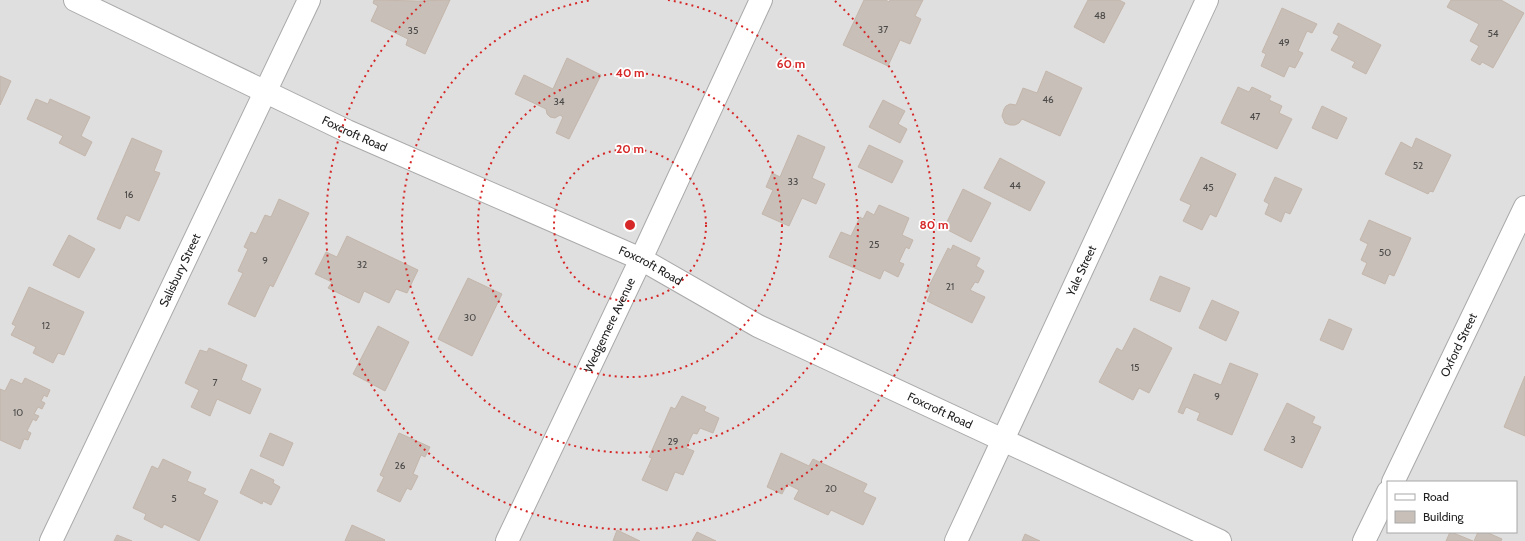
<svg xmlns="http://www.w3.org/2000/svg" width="1525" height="541" viewBox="0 0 1525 541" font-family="Cabin,sans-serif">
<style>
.residential{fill:#e0dfdf;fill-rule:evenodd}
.building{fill:#c7bfb8;stroke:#c4b6ab}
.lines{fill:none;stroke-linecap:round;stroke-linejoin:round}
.minor-casing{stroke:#a9a9a9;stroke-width:24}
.minor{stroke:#fff;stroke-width:22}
.ring{fill:none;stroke:#d62828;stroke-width:2;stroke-dasharray:2 4}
.labels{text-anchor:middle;stroke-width:3.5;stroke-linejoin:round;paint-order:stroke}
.number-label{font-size:10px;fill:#4b4948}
.street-label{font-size:12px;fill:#222;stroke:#fff}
.centre{fill:#d62828;stroke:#fff;stroke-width:2}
.ring-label{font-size:12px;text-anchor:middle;font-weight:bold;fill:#d62828;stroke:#fff;stroke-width:3.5;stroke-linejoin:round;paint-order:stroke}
</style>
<rect width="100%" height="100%" fill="#f2efe9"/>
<path class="residential" d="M0,0h1525v541h-1525zM1388,482h128v50h-128z"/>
<g class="building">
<path d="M374,0l44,1 32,-1 -25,54 -19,-9 2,-6 -37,-18 7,-15 -5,-3z"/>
<path d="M864,0h22l3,2 1,-2h33l-8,16 6,3 -11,25 -10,-4 -12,26 -45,-21z"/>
<path d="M1088,0h31l6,3 -21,40 -30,-16z"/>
<path d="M1451,0h50l23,13 -31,55 -11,-6 -2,3 -9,-5 8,-14 -9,-5 9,-17 -32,-17z"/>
<path d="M1282,8l35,16 -5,9 -5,-2 -9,20 5,2 -8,15 -6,-2 -5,11 -23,-11 5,-12 -4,-2z"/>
<path d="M1338,23l43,22 -15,29 -14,-7 3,-5 -24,-12 8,-14 -6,-3z"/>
<path d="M567,58l34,17 -32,64 -13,-6 7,-16 -3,-2 -5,3 -5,-1 -3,-3 -1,-5 -31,-15 9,-19 29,14z"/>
<path d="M1046,71l36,17 -22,48 -38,-17 -3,4 -4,2h-5l-5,-2 -3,-7 2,-7 2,-3 4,-2 6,1 7,-17 14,5z"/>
<path d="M0,76l11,5 -11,24z"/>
<path d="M1238,87l11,5 3,-5 19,9 -2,4 13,6 -3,7 13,6 -15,30 -56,-26z"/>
<path d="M36,99l12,5 2,-5 40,18 -9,19 11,6 -7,14 -26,-13 4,-7 -36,-17z"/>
<path d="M883,100l22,11 -7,13 9,5 -7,14 -31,-16z"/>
<path d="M1322,106l25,12 -10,21 -25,-11z"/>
<path d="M798,135l27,12 -13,31 13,6 -9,20 -14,-6 -13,28 -27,-12 11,-24 -7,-3 6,-14 8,4z"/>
<path d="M132,138l30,13 -8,20 6,2 -21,48 -13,-6 -6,14 -23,-10z"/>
<path d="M1416,138l35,17 -18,37 -3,-1 -2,3 -43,-20 16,-32 11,6z"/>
<path d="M869,145l34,16 -11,22 -34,-16z"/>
<path d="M1201,157l35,17 -20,43 -6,-3 -8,16 -19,-9 8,-16 -11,-5z"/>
<path d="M1000,158l45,24 -15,29 -46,-23z"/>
<path d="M1275,177l27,12 -12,25 -5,-2 -4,10 -16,-8 4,-10 -5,-3z"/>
<path d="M963,189l28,14 -20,39 -27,-14z"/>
<path d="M279,199l30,14 -36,74 -3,-2 -15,32 -27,-13 15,-31 -5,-2 10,-22 -4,-2 7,-15 5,2 9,-19 6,2z"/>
<path d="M879,205l30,13 -7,17 11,5 -4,9 -3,-2 -7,15 5,2 -6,13 -14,-7 -4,9 -51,-22 12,-25 10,4 9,-19 3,2 4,-8 7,4z"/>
<path d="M1369,220l42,18 -17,38 -5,-2 -4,10 -23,-10 5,-11 -6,-3 7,-16 -8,-4z"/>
<path d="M69,235l26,14 -16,29 -26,-13z"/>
<path d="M347,236l71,34 -11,23 -11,-4 -7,14 -25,-12 -5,12 -31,-15 4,-6 -17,-8 11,-22 11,5z"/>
<path d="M953,245l27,13 -4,8 8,5 -6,12 -3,-1 -5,8 15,7 -13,26 -45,-22 4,-9 -4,-2 21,-42 3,2z"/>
<path d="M1160,276l30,12 -10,24 -30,-12z"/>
<path d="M468,278l34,16 -30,62 -34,-17z"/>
<path d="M29,287l55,25 -20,43 -6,-2 -5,10 -20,-10 3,-6 -25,-12 5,-9 -4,-2z"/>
<path d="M1212,300l27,12 -13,29 -27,-13z"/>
<path d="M1329,319l23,10 -9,21 -23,-10z"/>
<path d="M378,326l31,16 -24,49 -32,-17z"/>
<path d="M1134,328l38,20 -23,45 -10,-5 -6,12 -34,-18 18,-34 5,3z"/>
<path d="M209,348l38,17 -6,15 20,9 -11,25 -33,-15 -7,17 -19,-9 8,-17 -14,-7 15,-33 7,2z"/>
<path d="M1230,363l28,11 -26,61 -35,-15 3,-7 -14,-6 -3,7 -5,-2 16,-38 27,11z"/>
<path d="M1525,376v60l-21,-9z"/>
<path d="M25,378l25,12 -3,7 -3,-2 -3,6 4,2 -3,6 -4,-2 -4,7 5,2 -3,5 -3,-2 -6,12 4,2 -3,7 -4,-1 -4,10 -20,-9v-51l5,2 6,-12 11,5z"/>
<path d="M682,396l24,11 -2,4 15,7 -6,15 -13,-5 -3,6 -4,-1 -7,15 8,3 -11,24 -8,-3 -8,19 -25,-11 10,-22 -3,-1 22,-50 4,2z"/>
<path d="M1287,403l28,14 -3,6 9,4 -19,41 -38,-18z"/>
<path d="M270,433l23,10 -10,23 -23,-10z"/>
<path d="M399,433l31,14 -5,10 -4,-2 -8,19 5,2 -7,14 -4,-2 -7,14 -23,-11 7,-14 -4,-2z"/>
<path d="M781,453l28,13 4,-7 54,25 -4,8 13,6 -13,27 -32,-15 -3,5 -34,-16 5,-9 -12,-6 -5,10 -15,-7z"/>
<path d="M163,459l28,13 -4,9 19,8 -3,5 15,7 -19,40 -35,-17 -2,4 -18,-9 2,-5 -13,-6 19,-42 6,3z"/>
<path d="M251,469l23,11 -1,3 7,4 -9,18 -8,-4 -1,3 -22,-11z"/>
<path d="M352,525l33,15 -1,1h-39z"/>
<path d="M617,530l23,11h-27z"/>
<path d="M697,532l19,9h-24z"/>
<path d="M1450,532h1l22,9h-27z"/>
<path d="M1478,532h8l16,7 -1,2h-27z"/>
<path d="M1025,534l15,7h-18z"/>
<path d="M117,535l15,6h-18z"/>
</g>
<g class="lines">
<g class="minor-casing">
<g id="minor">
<path id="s1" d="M75,0l272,131 294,128 117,67 462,215"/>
<path id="s2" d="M1393,482l132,-275"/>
<path id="s3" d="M51,541l258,-541"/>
<path id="s4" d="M507,541l134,-282 120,-259"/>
<path id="s5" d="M956,541l251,-541"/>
<path d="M1364,541l24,-49"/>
</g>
</g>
<use href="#minor" class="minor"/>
</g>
<g class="ring">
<circle cx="630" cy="225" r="76"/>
<circle cx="630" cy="225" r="152"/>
<path d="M668 0A228 228 0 1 1 592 0"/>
<path d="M835 1A304 304 0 1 1 425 1"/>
</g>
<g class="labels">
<g class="number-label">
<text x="1100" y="19">48</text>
<text x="883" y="33">37</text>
<text x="413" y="34">35</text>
<text x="1493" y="37">54</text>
<text x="1284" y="46">49</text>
<text x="1048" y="103">46</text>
<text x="559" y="105">34</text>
<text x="1255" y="120">47</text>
<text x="1418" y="169">52</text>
<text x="793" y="185">33</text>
<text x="1015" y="189">44</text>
<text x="1208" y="191">45</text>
<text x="129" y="198">16</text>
<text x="874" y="248">25</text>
<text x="1385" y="256">50</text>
<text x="265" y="264">9</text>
<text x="362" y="268">32</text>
<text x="950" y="290">21</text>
<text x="470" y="321">30</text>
<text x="46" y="329">12</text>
<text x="1135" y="371">15</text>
<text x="215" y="386">7</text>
<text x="1217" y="400">9</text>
<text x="18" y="416">10</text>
<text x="1293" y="443">3</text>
<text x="673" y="445">29</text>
<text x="400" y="469">26</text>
<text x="831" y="492">20</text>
<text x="174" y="502">5</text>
</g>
<g class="street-label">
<text dy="4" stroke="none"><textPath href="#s1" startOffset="310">Foxcroft Road</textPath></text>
<text dy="4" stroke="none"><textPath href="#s1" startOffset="634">Foxcroft Road</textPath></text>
<text dy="4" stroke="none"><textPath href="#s3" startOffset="300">Salisbury Street</textPath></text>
<text dy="4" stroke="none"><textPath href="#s5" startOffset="298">Yale Street</textPath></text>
<text dy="4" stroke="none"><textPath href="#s4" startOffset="239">Wedgemere Avenue</textPath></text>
<text dy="4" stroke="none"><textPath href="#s2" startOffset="152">Oxford Street</textPath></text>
<text dy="4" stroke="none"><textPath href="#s1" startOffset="958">Foxcroft Road</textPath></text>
</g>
</g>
<circle cx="630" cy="225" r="6" class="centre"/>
<g class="ring-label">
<text x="791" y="68">60 m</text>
<text x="630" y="77">40 m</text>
<text x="630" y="153">20 m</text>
<text x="934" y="229">80 m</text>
</g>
<rect x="1387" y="481" width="130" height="52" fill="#ffffff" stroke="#a7a7a7"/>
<rect x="1395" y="494" width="20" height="6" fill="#ffffff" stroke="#a7a7a7"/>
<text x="1423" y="501" font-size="12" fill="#222222">Road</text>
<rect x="1395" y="511" width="20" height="12" fill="#c7bfb8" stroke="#a7a7a7"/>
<text x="1423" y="521" font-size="12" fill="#222222">Building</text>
</svg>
